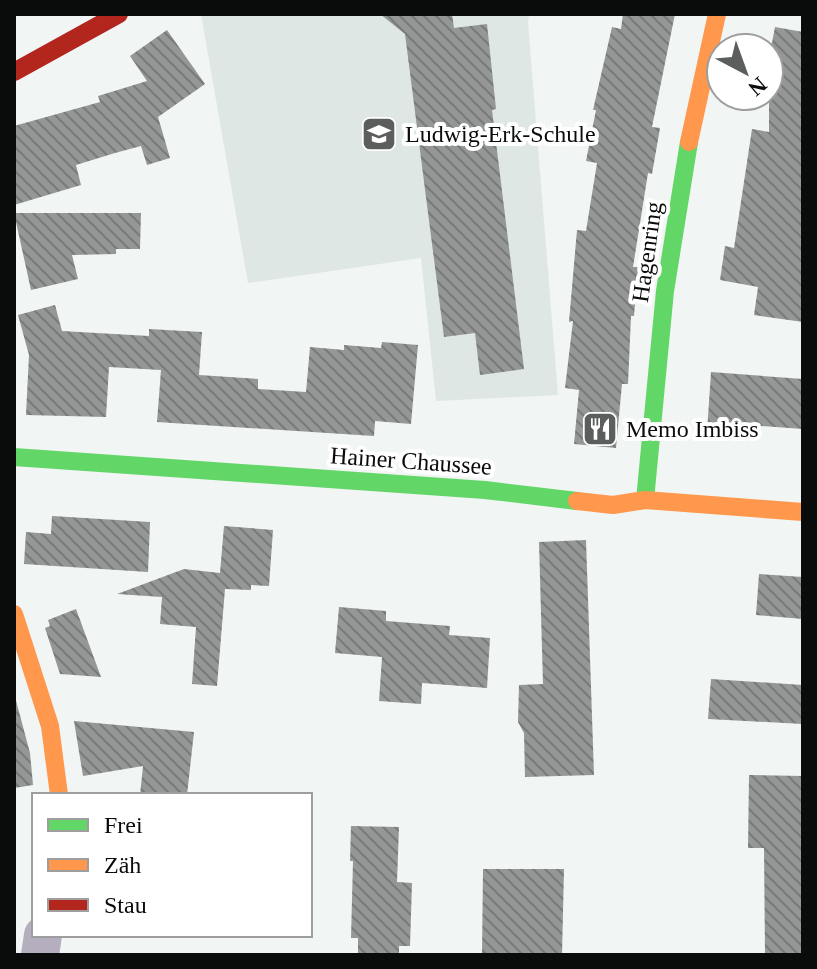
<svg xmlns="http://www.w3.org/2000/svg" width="817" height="969" viewBox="0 0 817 969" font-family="'Times New Roman',serif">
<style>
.built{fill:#dee7e3}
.building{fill:url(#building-back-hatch)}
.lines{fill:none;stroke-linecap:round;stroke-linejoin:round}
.street{stroke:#b4aebe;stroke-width:38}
.fast{stroke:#63d668;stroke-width:18}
.slow{stroke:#ff974d;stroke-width:18}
.jam{stroke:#b3261e;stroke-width:18}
.labels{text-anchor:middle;stroke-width:8;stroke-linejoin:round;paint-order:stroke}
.poi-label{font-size:24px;fill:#0a0c0b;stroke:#fff;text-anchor:start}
.street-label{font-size:24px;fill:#0a0c0b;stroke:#fff}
</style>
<defs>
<pattern id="building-back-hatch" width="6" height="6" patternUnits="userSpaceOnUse" patternTransform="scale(2)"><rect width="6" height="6" fill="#949796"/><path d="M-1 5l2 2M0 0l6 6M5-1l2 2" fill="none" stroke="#777a79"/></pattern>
</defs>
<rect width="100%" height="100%" fill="#f1f5f3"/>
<path class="built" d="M201,14h328l-1,9 30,372 -122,6 -15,-143 -173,25z"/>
<g class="building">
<path d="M380,14h72l2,14 33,-4 9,85 -4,1 32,259 -44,6 -5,-42 -31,4 -39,-303z"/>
<path d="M623,14h52l-23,113 8,1 -8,46 -4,-1 -15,94h5l-4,49h-3l-3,68h-6l-6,64 -42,-4 5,-54 -14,-2 8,-67 -4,1 8,-92 9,1 11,-68 -11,-2 10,-51h-3l19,-83 9,2z"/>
<path d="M775,27l28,5v290l-49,-7 4,-28 -38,-7 5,-34 9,2 18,-119 17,3v-89h3z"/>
<path d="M167,30l38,54 -47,33 12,41 -23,7 -6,-19 -26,7 -39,12 5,20 -67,20v-79l86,-24 -2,-6 49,-15 -17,-25z"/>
<path d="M14,213h127l-1,36h-24v5l-44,1 6,24 -47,11z"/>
<path d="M55,305l7,26 87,5v-7l53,3 -3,43 59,4v10l48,3 4,-45 34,3v-5l37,3 1,-6 36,3 -7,79 -36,-3 -1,15 -217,-14 4,-52 -52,-3 -3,50 -80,-2 3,-60 -11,-40z"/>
<path d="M711,372l92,7v50l-56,-4v10l-40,-3z"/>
<path d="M52,516l98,6 -2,50 -124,-8 2,-32 25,2z"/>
<path d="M224,526l49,4 -4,56 -18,-1v5l-26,-1 -8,97 -25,-2 4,-57 -36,-3 2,-27 -45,-3 67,-25 36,4z"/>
<path d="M586,540l8,235 -69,2 -1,-44 -6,-11 1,-37 24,-1 -4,-142z"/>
<path d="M759,574l44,3v42l-47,-4z"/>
<path d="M339,607l47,4v10l64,5 -1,9 41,3 -3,50 -65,-5 -1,21 -42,-3 3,-44 -47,-4z"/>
<path d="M76,609l25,68 -41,-3 -15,-46 5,-2 -2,-6z"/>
<path d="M711,679l92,6v39l-95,-5z"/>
<path d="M14,693l16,60 3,32 -19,3z"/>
<path d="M74,721l120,11 -7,63h-47l3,-29 -60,10z"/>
<path d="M749,775l54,1v179h-38l-1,-107h-16z"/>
<path d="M351,826l48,1 -2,55 15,1 -2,63h-11v9h-41v-17h-7l2,-77h-3z"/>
<path d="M483,869h81l-2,86h-80z"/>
</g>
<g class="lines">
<path class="street" d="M40,955l3,-20"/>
<g class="fast">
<path d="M14,457l471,33 92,11"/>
<path d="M645,500l20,-209 24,-149"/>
</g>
<g class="slow">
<path d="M689,142l28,-128"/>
<path d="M577,501l36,4 32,-5 158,12"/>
<path d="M14,614l36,112 9,69"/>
</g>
<path class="jam" d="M14,72l105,-58"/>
</g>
<defs>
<g id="school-square" transform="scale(1.8)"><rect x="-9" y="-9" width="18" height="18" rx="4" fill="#5b5e5c" stroke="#fff"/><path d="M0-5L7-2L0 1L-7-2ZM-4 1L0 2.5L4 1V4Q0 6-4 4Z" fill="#fff"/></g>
<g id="restaurant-square" transform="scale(1.8)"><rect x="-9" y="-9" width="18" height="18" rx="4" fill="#5b5e5c" stroke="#fff"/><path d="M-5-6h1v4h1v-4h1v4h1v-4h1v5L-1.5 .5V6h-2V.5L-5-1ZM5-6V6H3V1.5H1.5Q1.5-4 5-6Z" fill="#fff"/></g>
</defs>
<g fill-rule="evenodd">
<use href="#school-square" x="379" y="134"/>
<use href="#restaurant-square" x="600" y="429"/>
</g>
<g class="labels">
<g class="poi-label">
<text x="405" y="142">Ludwig-Erk-Schule</text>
<text x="626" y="437">Memo Imbiss</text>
</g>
<g class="street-label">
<text transform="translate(647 252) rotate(-82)" y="8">Hagenring</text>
<text transform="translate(411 461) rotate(4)" y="8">Hainer Chaussee</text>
</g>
</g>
<rect width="817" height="969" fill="none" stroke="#0a0c0b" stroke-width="32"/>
<rect x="32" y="793" width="280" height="144" fill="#ffffff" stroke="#9d9e9d" stroke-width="2"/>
<rect x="48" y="819" width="40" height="12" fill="#63d668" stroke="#9d9e9d" stroke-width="2"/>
<text x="104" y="833" font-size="24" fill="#0a0c0b">Frei</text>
<rect x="48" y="859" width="40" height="12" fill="#ff974d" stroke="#9d9e9d" stroke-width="2"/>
<text x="104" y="873" font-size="24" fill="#0a0c0b">Zäh</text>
<rect x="48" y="899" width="40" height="12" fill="#b3261e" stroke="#9d9e9d" stroke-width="2"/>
<text x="104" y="913" font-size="24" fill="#0a0c0b">Stau</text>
<g transform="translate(745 72) rotate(139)"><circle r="38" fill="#ffffff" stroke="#9d9e9d" stroke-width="2"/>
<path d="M0-6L14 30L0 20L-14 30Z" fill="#5b5e5c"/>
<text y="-12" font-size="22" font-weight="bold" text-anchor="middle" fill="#0a0c0b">N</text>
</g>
</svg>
